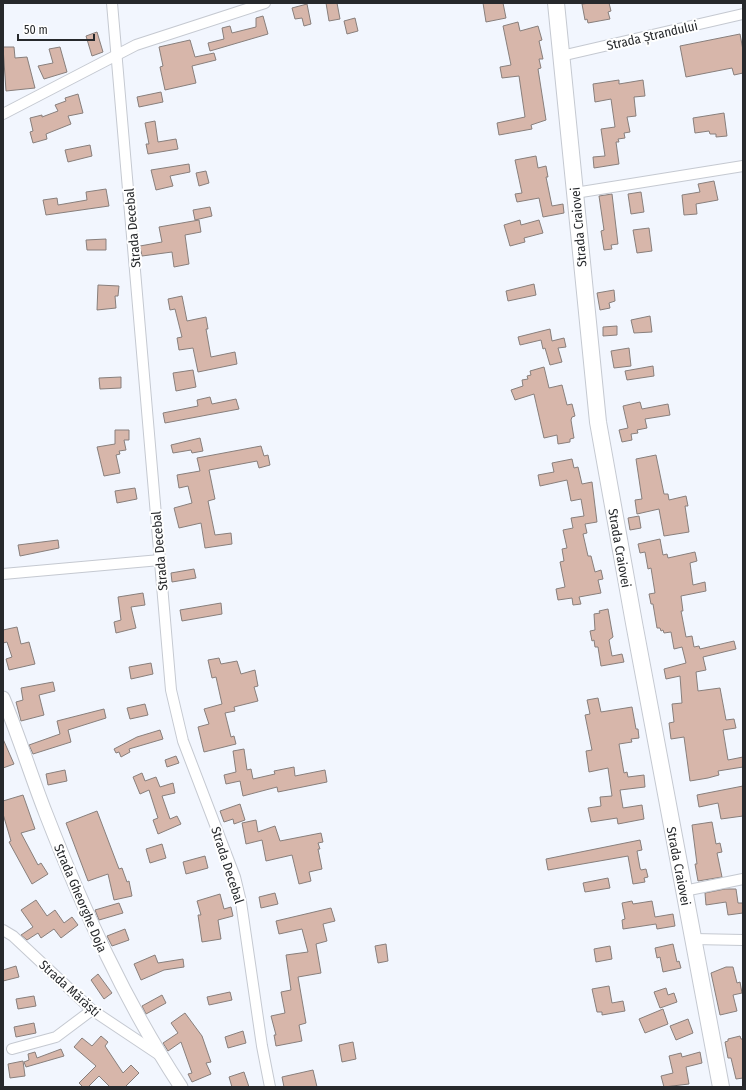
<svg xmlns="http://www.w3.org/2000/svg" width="746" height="1090" viewBox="0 0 746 1090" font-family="'Fira Sans Condensed',sans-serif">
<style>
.building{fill:#d7b6aa;stroke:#887f7c}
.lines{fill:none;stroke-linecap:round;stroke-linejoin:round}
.minor-casing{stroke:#c5c9d1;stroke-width:12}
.tertiary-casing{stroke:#c5c9d1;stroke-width:15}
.primary-casing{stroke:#c5c9d1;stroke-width:18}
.minor{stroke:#fff;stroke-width:10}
.tertiary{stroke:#fff;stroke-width:13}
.primary{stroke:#fff;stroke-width:16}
.labels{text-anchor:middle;stroke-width:4;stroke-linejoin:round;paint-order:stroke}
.street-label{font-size:13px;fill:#27292c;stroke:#fff}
</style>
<rect width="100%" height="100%" fill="#f2f6fe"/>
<g class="building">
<path d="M326,3h11l3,16 -11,2z"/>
<path d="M483,3h20l3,15 -20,4z"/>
<path d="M590,3h19l2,8 -3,1 2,7 -22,4 -1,-4 -2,1 -3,-16z"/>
<path d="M307,4l4,20 -7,2 -2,-8 -7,1 -3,-11z"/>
<path d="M263,16l5,18 -58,17 -2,-8 16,-4 -2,-11 8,-2 2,7 24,-6v-9z"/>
<path d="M355,18l3,13 -11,3 -3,-13z"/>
<path d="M518,22l2,9 18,-5 4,14 -3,1 4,18h-4l2,9 -3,1 8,51 -15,5 1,4 -33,6 -2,-12 28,-6 -6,-41 -17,2 -2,-11 11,-2 -8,-39z"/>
<path d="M97,32l6,20 -11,4 -6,-20z"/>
<path d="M740,34l3,16v23l-9,2 -2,-7 -46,9 -6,-31z"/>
<path d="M190,40l5,17 19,-4 2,7 -24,6 4,17 -31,7 -5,-23 3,-1 -4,-19z"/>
<path d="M3,47h11l1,11 12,-1 8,31 -29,3z"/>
<path d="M60,47l7,25 -23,7 -6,-13 15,-3 -4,-14z"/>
<path d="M619,80v4l24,-4 2,16 -11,1 2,19 -9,1 3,15 -6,1 1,5 -7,1 1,3h-3l3,22 -25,4 -1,-11 12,-1 -4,-27 14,-2 -4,-28 -16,3 -2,-18z"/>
<path d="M161,92l2,10 -24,5 -2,-10z"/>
<path d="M78,94l5,19 -15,3 3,8 -25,10 1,5 -14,4 -3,-11 3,-1 -3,-13 12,-3v2l16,-6 -3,-6 11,-4 -1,-3z"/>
<path d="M724,113l3,23 -11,1v-3h-6l-1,-3 -14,2 -2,-15z"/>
<path d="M155,121l3,21 18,-3 2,10 -30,5 -2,-10h3l-4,-21z"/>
<path d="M90,145l2,11 -24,6 -3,-12z"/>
<path d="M536,156l2,12 8,-2 2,11h-2l6,29 11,-2 1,9 -21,4 -4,-19 -22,4 -2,-8 7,-1 -7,-33z"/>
<path d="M189,164l1,8 -20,4 3,10 -17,4 -5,-20z"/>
<path d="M206,171l3,12 -10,3 -3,-13z"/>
<path d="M714,181l4,19 -22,4 1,10 -13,1 -2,-20 18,-3 -2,-8z"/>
<path d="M106,189l3,17 -63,9 -3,-15 14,-2 1,7 29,-5 -1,-8z"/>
<path d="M641,192l3,20 -13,2 -3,-20z"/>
<path d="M612,194l6,50 -7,1 1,4 -8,1 -3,-19 3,-1 -5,-34z"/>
<path d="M210,207l2,9 -17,4 -2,-10z"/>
<path d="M199,220l2,12 -16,3 4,29 -15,3 -2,-15 -30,4 -2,-10 22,-4 -3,-15z"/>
<path d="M520,220l1,5 18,-5 4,13 -19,5 1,4 -15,4 -6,-21z"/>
<path d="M649,228l3,23 -15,2 -4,-23z"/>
<path d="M106,239v11h-19l-1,-10z"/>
<path d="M534,284l2,11 -28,6 -2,-10z"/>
<path d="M98,285l21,1 -1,10h-3l1,12 -19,2z"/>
<path d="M614,290l1,11 -6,2 1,5 -10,2 -3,-17z"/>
<path d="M182,296l5,25 19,-4 2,12h-2l5,28 24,-5 2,12 -39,8 -5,-24 -14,2 -2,-12 5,-1 -7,-28 -5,1 -2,-11z"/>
<path d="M650,316l2,16 -18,1 -3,-13z"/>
<path d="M617,326v9l-14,1v-9z"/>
<path d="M550,329l2,12 12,-3 2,9 -8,1 4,14 -12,3 -5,-17 -2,1 -2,-9 -21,5 -2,-8z"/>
<path d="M629,348l2,18 -17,2 -3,-17z"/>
<path d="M653,366l1,10 -27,4 -2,-9z"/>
<path d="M544,367l5,21 13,-3 5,20 5,-1 3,12 -3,1 -1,3 3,18 -4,1v3l-12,2 -1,-9 -13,3 -10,-44 -19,6 -4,-10 12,-4 -1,-6 6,-1 -1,-3 4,-1 -1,-4z"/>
<path d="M193,370l3,17 -20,4 -3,-18z"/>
<path d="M121,377v11l-21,1 -1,-11z"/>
<path d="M210,397l2,7 24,-5 3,10 -74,14 -2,-10 35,-7 -1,-6z"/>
<path d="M640,402l2,7 26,-5 2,11 -25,4 2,9 -10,2 1,3 -7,1 1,6 -10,2 -3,-12 9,-2 -5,-22z"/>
<path d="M115,430h14v10h-5l2,10 -7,1 1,3 -4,1 4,18 -16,3 -7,-29 18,-3z"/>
<path d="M200,438l3,13 -11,2 -1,-3 -18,3 -2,-8z"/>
<path d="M261,446l3,10 4,-1 2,10 -11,3 -2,-7 -48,9 6,29 -7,2 7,34 16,-2 1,11 -27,4 -4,-25 -22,5 -5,-20 18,-5 -4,-17 -9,2 -2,-13 23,-4 -3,-13z"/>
<path d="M656,455l8,39h4l1,6 17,-4 2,10h-3l4,26 -25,4 -5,-27 -22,5 -2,-14 7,-1 -6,-40z"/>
<path d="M572,459l2,9 4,-1 4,17 10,-2 5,40 -12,2 2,9 -4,1 5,22h3l4,16 6,-2 2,9 -5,1 3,13 -22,4 2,7 -8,1 -1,-7 -14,2 -2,-11 9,-2 -5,-25 4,-1 -2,-12 5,-1 -4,-18 10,-2 -2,-10 13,-2 -3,-17 -10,2 -4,-21 -27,6 -2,-11 16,-3 -2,-9z"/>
<path d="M135,488l2,11 -20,4 -2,-12z"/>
<path d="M639,516l2,12 -11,2 -2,-12z"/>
<path d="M660,539l3,16 4,-1 1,4 27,-6 2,9 -7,2 3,22 12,-3 1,9 -25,5 2,15h-2l5,26 6,-1 2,11 5,-1 1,3 34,-8 2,8 -33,8 3,13 -10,2 2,19 22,-3 6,32 8,-1 2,9 -13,2 5,30 15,-3v10l-25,4 1,4 -11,3 -18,3 -6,-44 -13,2 -2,-16 5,-1 -2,-18 10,-1 -2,-27 -14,3 -2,-10 22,-6 -4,-16 -8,2 -3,-17 -7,1 -1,-3 -2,1 -1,-3h-3l-4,-24h-2l-2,-10 6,-1 -4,-25 -3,1 -3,-17 -5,1 -2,-9z"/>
<path d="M58,540l1,8 -39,8 -2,-11z"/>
<path d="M194,569l2,9 -24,4 -1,-9z"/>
<path d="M143,593l2,12 -14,2 5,21 -20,5 -2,-11 7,-2 -3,-23z"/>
<path d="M221,603l1,11 -40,7 -2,-11z"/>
<path d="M608,609l5,28 -4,3 3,16 10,-2 2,8 -23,4 -3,-19h-3l-1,-7 -2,1 -2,-10 5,-1 -1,-16 6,-1 -1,-2z"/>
<path d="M17,627l4,17 8,-2 6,22 -26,6 -3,-11 6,-2 -5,-15 -4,1v-13z"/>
<path d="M219,658l2,6 16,-3 4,13 14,-4 3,16 -4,1 4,14 -24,6 1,4 -10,2 6,24 3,-1 2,8 -32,8 -6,-25 11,-3 -5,-15 18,-5 -6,-27 -4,1 -4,-18z"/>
<path d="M151,663l2,11 -22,5 -2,-12z"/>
<path d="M53,682l2,9 -16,4 5,20 -23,6 -5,-19 7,-2 -2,-12z"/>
<path d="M598,698l3,14 31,-5 4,22h2l1,9 -8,1 1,3 -13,2 5,29 3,-1 1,5 16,-2 1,12 -25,3 3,18 19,-3 2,14 -26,5 -1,-6 -26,4 -3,-14 13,-2 -1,-9 12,-1 -4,-28 -19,4 -3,-21 6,-1 -7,-35 5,-1 -3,-14z"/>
<path d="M145,704l3,11 -18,4 -3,-11z"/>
<path d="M104,709l2,9 -38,12 3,12 -38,12 -4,-9 31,-11 -3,-13z"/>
<path d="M160,730l3,9 -34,10 1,3 -9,5 -2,-5 -3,1 -2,-4 23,-12z"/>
<path d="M3,739l11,25 -11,4z"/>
<path d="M244,749l3,21 4,-1 2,10 22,-5 -1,-3 20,-4 1,9 30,-6 2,12 -49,10 -1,-5 -34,9 -3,-15 -14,3 -2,-9 12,-3 -3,-21z"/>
<path d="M176,756l3,7 -12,4 -2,-7z"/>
<path d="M65,770l2,11 -19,4 -2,-11z"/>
<path d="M142,773l3,8 11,-4 4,10 13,-4 2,10 -13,3 8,23 7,-3 4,8 -23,10 -5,-14 5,-2 -9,-28 -9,4 -7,-17z"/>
<path d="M743,786v30l-22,3 -3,-16 -19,4 -2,-12z"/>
<path d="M23,795l12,34 -14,4 17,32 3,-2 7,11 -16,10 -23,-42 2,-1 -8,-27v-13z"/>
<path d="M240,804l5,16 -11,4 -1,-5 -9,3 -4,-11z"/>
<path d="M97,811l22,58 3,-1 5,14 2,-1 3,15 -18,4 -6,-26 -20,7 -22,-58z"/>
<path d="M256,820l2,12 17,-6 5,15 41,-8 2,9 -5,1 2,6h-2l4,20 -13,3 2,9 -12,3 -7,-29 -26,6 -4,-21 -16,4 -4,-21z"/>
<path d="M712,822l4,22 4,-1 2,9 -5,1 5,24 -24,4 -3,-17h2l-5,-39z"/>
<path d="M640,840l2,10 -5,1 3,17 1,2 5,-1 2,8 -4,1 1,4 -12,2 -5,-28 -80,14 -2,-11z"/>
<path d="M162,844l4,14 -16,5 -4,-14z"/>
<path d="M205,856l3,12 -22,6 -3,-12z"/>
<path d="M608,878l2,10 -25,4 -2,-9z"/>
<path d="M725,889h11l2,14h5v10l-15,2 -2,-13 -20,3 -1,-12z"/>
<path d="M275,893l3,11 -17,4 -2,-11z"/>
<path d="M220,894l4,15 7,-2 2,9 -15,4 3,19 -19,3 -4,-27h3l-4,-14z"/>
<path d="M36,900l11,16 8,-6 9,13 8,-6 6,8 -17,13 -7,-9 -13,9 -3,-5 -11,7 -6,-5 12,-8 -12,-17z"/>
<path d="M632,901l1,3 19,-3 3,16 18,-3 2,12 -18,3 -1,-5 -33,5 -1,-9 3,-1 -3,-16z"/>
<path d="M119,903l4,10 -24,7 -4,-10z"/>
<path d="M331,908l4,13 -12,3 4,17 -11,3 5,29 -23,4 8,46 -7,2 3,16 -26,5 -2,-11h2l-5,-19 14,-3 -4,-21 10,-2 -5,-35 22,-3 -6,-23 -23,5 -3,-13z"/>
<path d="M125,929l4,11 -17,6 -5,-10z"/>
<path d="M386,944l2,17 -10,2 -3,-17z"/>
<path d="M673,944l4,18 2,-1 2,7 -18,4 -3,-15 -3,1 -2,-10z"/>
<path d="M610,946l2,13 -16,3 -2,-13z"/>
<path d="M155,955l3,8 25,-4 1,8 -20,3 -23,10 -7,-16z"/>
<path d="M16,966l3,11 -16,4v-11z"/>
<path d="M726,967h7l4,16 3,-1 2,11 -9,2 4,16 -17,4 -9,-42z"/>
<path d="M98,974l14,19 -8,6 -13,-19z"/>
<path d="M609,986l3,17 11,-2 2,10 -23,4v-3h-5l-5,-23z"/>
<path d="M666,988l2,7 6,-2 3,9 -17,6 -6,-16z"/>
<path d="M230,992l2,8 -23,5 -2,-8z"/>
<path d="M162,995l4,8 -20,11 -4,-8z"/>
<path d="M34,996l2,10 -18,3 -2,-10z"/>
<path d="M663,1009l5,15 -23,9 -6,-14z"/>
<path d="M185,1013l17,23 9,26 -5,1 5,11 -19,8 -4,-8 4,-1 -11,-31 -13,9 -5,-8 15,-10 -7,-10z"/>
<path d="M688,1019l5,14 -17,7 -6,-14z"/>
<path d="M34,1023l2,10 -20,4 -2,-10z"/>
<path d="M243,1031l3,12 -18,5 -3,-11z"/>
<path d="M101,1036l7,6 -3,4 18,27 8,-8 8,8 -14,14h-15l-11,-11 -11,11h-5l-4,-4 17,-17 -22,-19 8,-9 10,8z"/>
<path d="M740,1036l1,3h2v39l-7,1 -5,-21h-3l-3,-16 3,-1v-2z"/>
<path d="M353,1042l3,17 -14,3 -3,-17z"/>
<path d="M61,1049l3,7 -38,11 -2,-5 5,-2 -1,-6 7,-2 2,6z"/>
<path d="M700,1052l2,11 -16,4 3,17 -25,3 -3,-11 12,-3 -4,-17 12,-3 1,4z"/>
<path d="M23,1061l2,15 -15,2 -2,-14z"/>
<path d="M313,1070l4,17h-33l-2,-10z"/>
<path d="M244,1072l5,15h-17l-3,-10z"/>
</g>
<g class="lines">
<g class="minor-casing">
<g id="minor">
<path d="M112,3l59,687 12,51 52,136 6,25 21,144 8,41"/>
<path d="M561,56l182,-42"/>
<path d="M3,114l133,-69 129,-42"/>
<path d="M575,193l168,-27"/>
<path d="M3,574l157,-14"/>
<path d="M684,891l59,-12"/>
<path d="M3,930l10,6 79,74 69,46"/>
<path d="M694,939l49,1"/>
<path d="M12,1049l44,-12 36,-27"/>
</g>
</g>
<g class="tertiary-casing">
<path id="tertiary" d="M3,698c16,38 28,78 43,116 37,95 79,188 135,273"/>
</g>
<g class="primary-casing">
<path id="primary" d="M556,3l42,419 36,201 87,464"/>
</g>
<use href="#minor" class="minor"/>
<use href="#tertiary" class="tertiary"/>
<use href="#primary" class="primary"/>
</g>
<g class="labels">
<g class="street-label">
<text transform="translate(652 35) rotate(-13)" y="5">Strada Ștrandului</text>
<text transform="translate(578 227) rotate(-95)" y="5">Strada Craiovei</text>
<text transform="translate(132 228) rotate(-95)" y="5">Strada Decebal</text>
<text transform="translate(620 548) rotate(80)" y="5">Strada Craiovei</text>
<text transform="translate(159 551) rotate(-95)" y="5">Strada Decebal</text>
<text transform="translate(228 865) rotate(72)" y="5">Strada Decebal</text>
<text transform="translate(679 866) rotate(79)" y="5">Strada Craiovei</text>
<text transform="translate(81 898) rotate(67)" y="5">Strada Gheorghe Doja</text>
<text transform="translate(70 988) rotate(42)" y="5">Strada Mărăști</text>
</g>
</g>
<rect width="746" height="1090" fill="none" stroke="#27292c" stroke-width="8"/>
<path d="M18 34v6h76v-6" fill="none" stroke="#27292c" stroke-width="2"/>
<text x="24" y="34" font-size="12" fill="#27292c" stroke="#ffffff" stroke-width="3" paint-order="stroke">50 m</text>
</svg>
